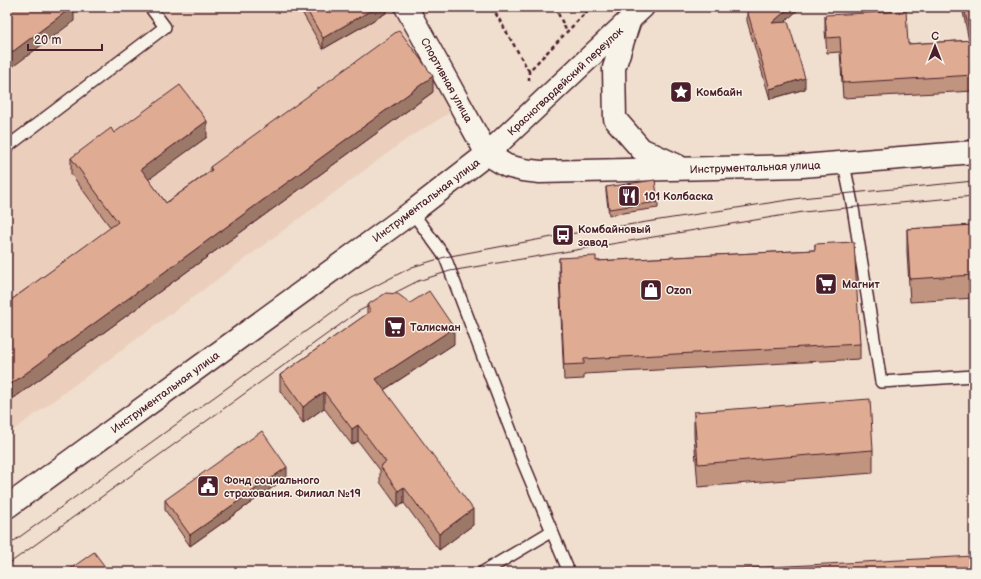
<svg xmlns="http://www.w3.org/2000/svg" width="981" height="579" viewBox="0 0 981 579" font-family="'Balsamiq Sans',sans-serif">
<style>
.built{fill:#ebcfbc}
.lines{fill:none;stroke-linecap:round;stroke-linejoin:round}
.lane-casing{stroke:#4a1f2b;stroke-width:14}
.secondary-casing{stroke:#4a1f2b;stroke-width:25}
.path{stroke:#4a1f2b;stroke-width:2.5;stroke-dasharray:4 3;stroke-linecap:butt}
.lane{stroke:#f7f3e8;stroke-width:11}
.secondary{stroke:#f7f3e8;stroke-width:22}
.tram{stroke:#4a1f2b;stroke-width:1}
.wall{fill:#c0947e;stroke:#4a1f2b}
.shaded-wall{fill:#9c7867;stroke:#4a1f2b}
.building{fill:#dfac93;stroke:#4a1f2b}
.labels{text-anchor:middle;stroke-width:3;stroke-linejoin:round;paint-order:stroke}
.street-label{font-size:11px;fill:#4a1f2b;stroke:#f7f3e8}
.poi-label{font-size:11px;font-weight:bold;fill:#4a1f2b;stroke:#f7f3e8;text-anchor:start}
</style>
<rect width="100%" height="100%" fill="#f0dece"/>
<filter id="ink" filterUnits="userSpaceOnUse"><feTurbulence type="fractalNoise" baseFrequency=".025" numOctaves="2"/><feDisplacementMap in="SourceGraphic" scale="8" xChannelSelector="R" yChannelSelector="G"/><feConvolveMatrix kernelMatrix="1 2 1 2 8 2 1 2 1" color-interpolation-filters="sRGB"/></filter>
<g filter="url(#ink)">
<path class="built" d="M7,7h385l64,102 -48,29 -401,297z"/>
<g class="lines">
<g class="lane-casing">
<g id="lane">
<path d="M7,147l158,-120 -15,-20"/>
<path d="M844,164l9,44 28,174 93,-6"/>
<path d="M412,212l33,45 77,203 47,112"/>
<path d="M483,572l69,-41"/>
</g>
</g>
<g class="secondary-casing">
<g id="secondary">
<path d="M406,7l23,41 58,106"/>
<path d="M629,22l-15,46 1,51 26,30 37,17"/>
<path d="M487,154l20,12 16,4 17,2 262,-6 172,-14"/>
<path d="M7,507l405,-295 75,-58 156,-147"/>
</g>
</g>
<g class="path">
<path d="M492,7l37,64"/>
<path d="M555,7l12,25"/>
<path d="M529,81v-10l62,-64"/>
</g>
<use href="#lane" class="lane"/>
<use href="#secondary" class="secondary"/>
<g class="tram">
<path d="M7,546l345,-248 60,-31 33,-10 118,-22 238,-37 173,-17"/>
<path d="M7,565l352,-254 59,-30 32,-10 353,-59 171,-16"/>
</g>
</g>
<g class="wall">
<path d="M299,7h87v6l-63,36z"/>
<path d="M801,7l-17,15 21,67 -35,10 -23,-78v-11z"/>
<path d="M962,7h12v33l-5,1z"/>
<path d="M825,15l83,29 66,-4v51l-131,7 -3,-46 -13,1 -2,-22z"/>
<path d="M433,92l-426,311v-100l104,-75 -40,-54v-16l43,-25 93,4 -59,42 18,24 44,-32v-4z"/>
<path d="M606,187l52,15v6l-49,7 -3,-23z"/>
<path d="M974,225v73l-64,4 -3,-50v-23z"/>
<path d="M815,244l45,100v15l-276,15v5l-20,1 -5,-107v-15l37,3 219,-11z"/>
<path d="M367,305l87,39 -70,46 89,135 -34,25 -35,-47 -6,4 -18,-25v-12l-22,-29 -6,4 -28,-37 -21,15 -23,-32v-16l87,-61z"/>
<path d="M694,412l179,38v23l-175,14 -4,-52z"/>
<path d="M287,477l-97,69 -25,-36v-10z"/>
</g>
<g class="shaded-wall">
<path d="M72,7h2v14l-67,50v-15z"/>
<path d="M377,7h9v6l-63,36v-11z"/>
<path d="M790,7h11l-29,27v-11z"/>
<path d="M433,76v16l-426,311v-16z"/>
<path d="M805,78v11l-35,10v-10z"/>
<path d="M207,121v16l-66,48v-16z"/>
<path d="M454,328v16l-78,51v-16z"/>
<path d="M324,392v16l-21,15v-16z"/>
<path d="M358,425v16l-6,4v-16z"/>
<path d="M287,467v10l-97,69v-11z"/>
<path d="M404,487v16l-6,4v-16z"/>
<path d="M473,509v16l-34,25v-16z"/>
</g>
<g class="building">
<path d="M7,7h65l-65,49z"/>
<path d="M305,7h72l-54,31z"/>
<path d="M758,7h32l-18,16 16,-1 17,56 -35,11 -23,-79z"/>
<path d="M964,7h10v22l-5,1z"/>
<path d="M906,11l2,33 66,-4v35l-131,8 -3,-46 -13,1 -2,-23z"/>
<path d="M399,30l34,46 -426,311v-84l111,-81 -47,-64 40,-30 3,5 66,-48 27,36 -66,48 25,34 46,-33 -2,-3z"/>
<path d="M655,180l3,22 -49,7 -3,-22z"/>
<path d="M974,225v50l-64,4 -3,-50z"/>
<path d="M854,242l6,102 -276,15v5l-20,1 -5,-107 37,-2v5l219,-11v-6z"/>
<path d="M429,291l25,37 -78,51 97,130 -34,25 -35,-47 -6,4 -18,-25 6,-4 -28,-37 -6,4 -28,-37 -21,15 -23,-32 91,-64 -4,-6 19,-12 12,1 12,9z"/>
<path d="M870,399l3,51 -175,14 -4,-52z"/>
<path d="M262,431l25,36 -97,68 -25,-35z"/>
<path d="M94,552l15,20h-43z"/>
<path d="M974,556v16h-295z"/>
</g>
</g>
<defs>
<g id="sight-square" transform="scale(1.15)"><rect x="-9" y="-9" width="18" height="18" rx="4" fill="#4a1f2b" stroke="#f7f3e8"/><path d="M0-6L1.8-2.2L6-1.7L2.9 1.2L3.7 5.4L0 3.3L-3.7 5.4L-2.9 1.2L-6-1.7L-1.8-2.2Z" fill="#fff"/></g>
<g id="restaurant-square" transform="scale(1.15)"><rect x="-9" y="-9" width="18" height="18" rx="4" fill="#4a1f2b" stroke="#f7f3e8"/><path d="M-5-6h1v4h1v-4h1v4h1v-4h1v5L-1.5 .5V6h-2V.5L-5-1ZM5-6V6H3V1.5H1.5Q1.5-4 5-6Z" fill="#fff"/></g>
<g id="bus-square" transform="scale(1.15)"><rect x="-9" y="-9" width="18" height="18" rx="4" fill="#4a1f2b" stroke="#f7f3e8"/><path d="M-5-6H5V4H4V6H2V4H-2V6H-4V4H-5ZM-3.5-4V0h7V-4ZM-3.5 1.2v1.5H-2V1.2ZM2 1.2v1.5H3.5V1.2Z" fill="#fff"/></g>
<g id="supermarket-square" transform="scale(1.15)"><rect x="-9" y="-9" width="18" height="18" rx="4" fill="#4a1f2b" stroke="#f7f3e8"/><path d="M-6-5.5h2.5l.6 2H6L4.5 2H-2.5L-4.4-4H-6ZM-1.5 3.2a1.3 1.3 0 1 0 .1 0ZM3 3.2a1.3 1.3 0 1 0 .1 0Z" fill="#fff"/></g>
<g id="shop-square" transform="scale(1.15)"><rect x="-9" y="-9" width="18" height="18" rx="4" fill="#4a1f2b" stroke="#f7f3e8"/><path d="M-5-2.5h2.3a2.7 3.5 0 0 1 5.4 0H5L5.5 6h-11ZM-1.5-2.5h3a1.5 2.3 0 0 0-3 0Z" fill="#fff"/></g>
<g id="civic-square" transform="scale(1.15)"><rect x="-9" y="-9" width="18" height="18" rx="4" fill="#4a1f2b" stroke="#f7f3e8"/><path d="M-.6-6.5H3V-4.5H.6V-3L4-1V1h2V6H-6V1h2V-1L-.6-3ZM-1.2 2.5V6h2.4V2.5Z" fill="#fff"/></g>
</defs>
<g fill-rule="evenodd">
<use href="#sight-square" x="681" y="92"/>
<use href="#restaurant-square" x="629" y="196"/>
<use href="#bus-square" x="563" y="235"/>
<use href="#supermarket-square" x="826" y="284"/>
<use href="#shop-square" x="651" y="290"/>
<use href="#supermarket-square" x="395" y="327"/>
<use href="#civic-square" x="208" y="486"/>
</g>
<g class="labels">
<g class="street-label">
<text transform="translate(447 80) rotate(61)" y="4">Спортивная улица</text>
<text transform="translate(565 81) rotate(-43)" y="4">Красногвардейский переулок</text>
<text transform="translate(755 167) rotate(-2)" y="4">Инструментальная улица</text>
<text transform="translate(426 200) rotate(-37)" y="4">Инструментальная улица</text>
<text transform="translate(165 392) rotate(-36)" y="4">Инструментальная улица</text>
</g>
<g class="poi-label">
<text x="696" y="96">Комбайн</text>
<text x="644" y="200">101 Колбаска</text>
<text x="578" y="233">Комбайновый<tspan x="578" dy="13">завод</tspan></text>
<text x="842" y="288">Магнит</text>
<text x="666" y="294">Ozon</text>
<text x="410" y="331">Талисман</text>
<text x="224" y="484">Фонд социального<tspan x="224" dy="13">страхования. Филиал №19</tspan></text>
</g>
</g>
<rect width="981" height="579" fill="none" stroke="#f7f3e8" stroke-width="24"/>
<rect x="12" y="12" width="957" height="555" fill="none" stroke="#4a1f2b" stroke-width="1.5" filter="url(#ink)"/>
<g transform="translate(935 46)" stroke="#f7f3e8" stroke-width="3" paint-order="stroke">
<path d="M0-3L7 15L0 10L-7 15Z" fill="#4a1f2b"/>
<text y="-6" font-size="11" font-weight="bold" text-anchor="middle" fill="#4a1f2b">С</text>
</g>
<path d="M28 44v6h74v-6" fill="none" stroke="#4a1f2b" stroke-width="2"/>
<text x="34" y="44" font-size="12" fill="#4a1f2b" stroke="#f7f3e8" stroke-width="3" paint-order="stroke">20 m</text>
</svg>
